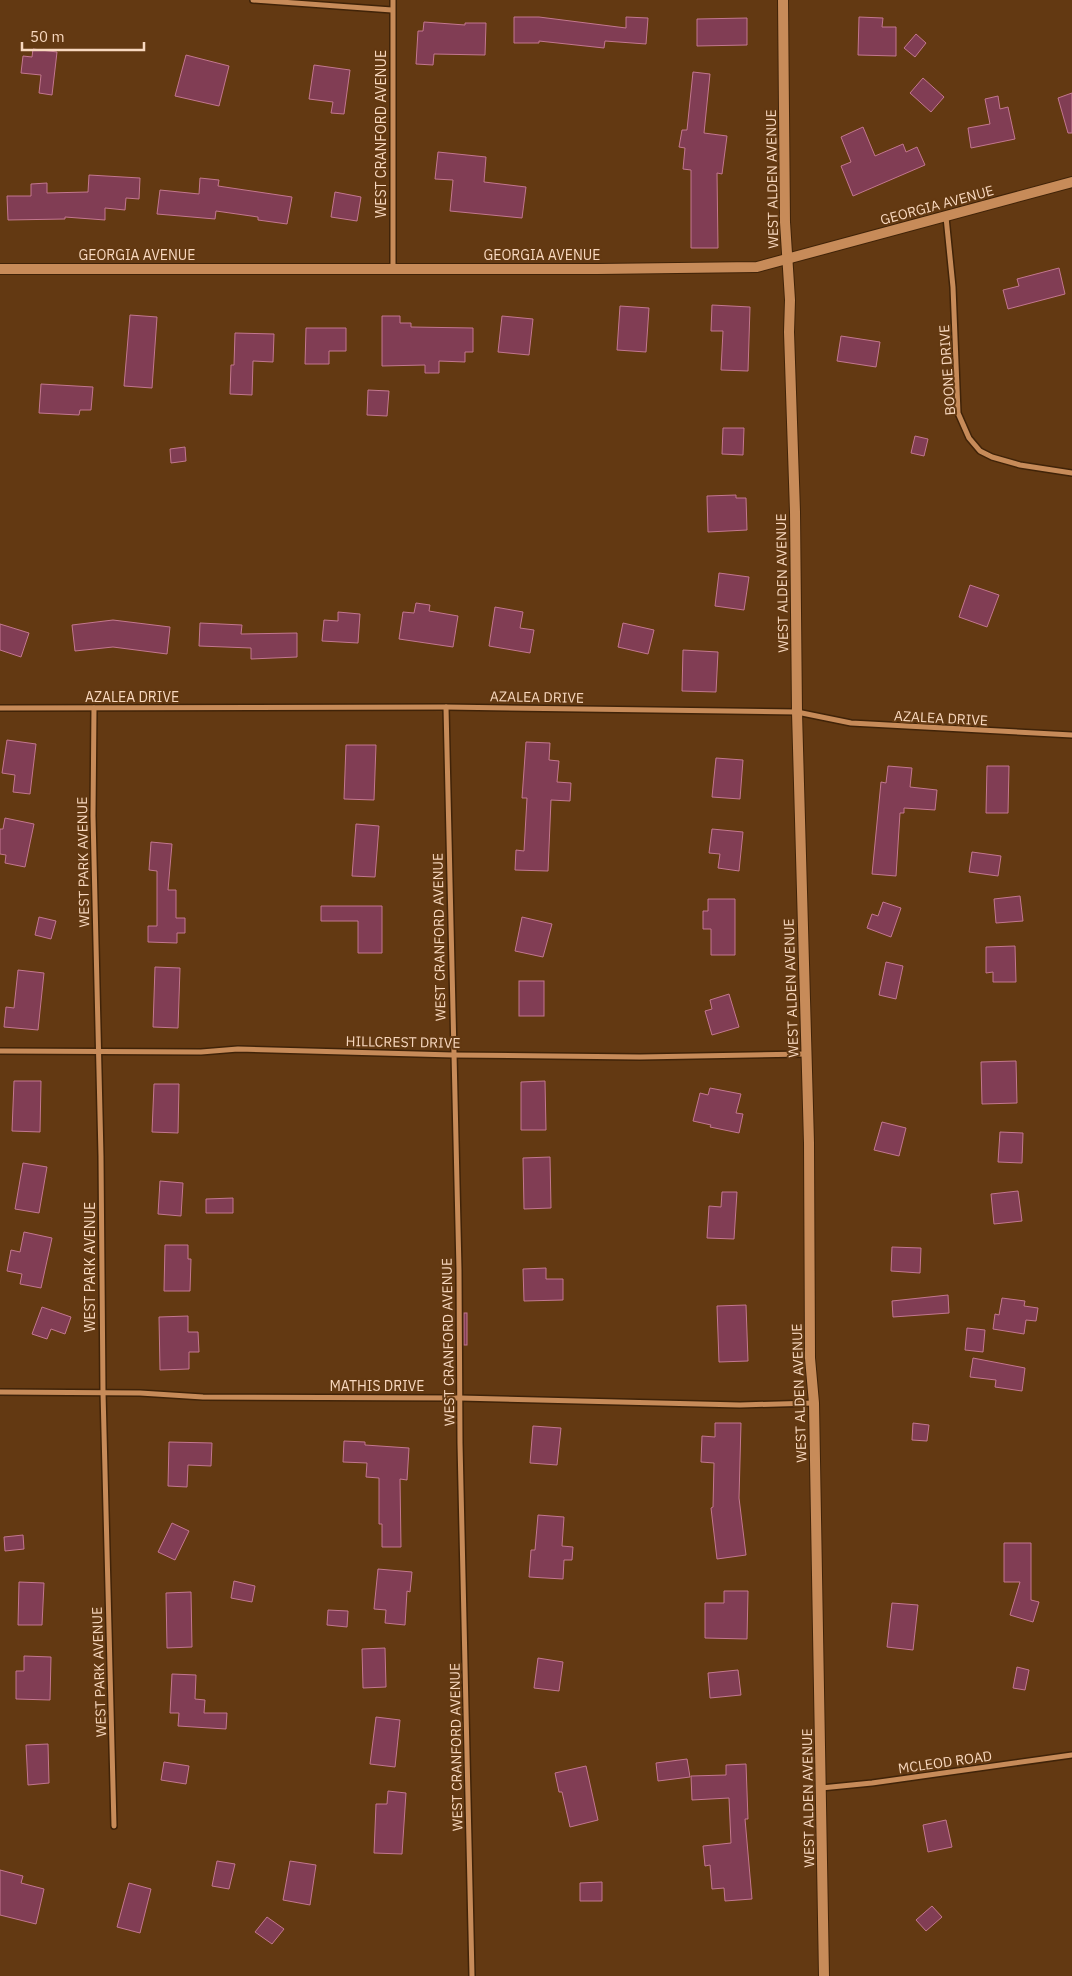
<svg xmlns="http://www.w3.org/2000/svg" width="1072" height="1976" viewBox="0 0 1072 1976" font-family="'IBM Plex Sans',sans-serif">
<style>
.building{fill:#813d54;stroke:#c3778f}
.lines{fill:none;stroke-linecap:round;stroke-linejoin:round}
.street-casing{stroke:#402308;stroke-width:8}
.secondary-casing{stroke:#402308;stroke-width:12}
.street{stroke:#c78b59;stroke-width:5}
.secondary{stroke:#c78b59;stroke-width:10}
.labels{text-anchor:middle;stroke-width:4;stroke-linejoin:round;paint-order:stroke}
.street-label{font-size:14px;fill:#f8d8bf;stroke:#633912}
</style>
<rect width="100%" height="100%" fill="#633912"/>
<g class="building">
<path d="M514,17h25l87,11v-11l22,1 -2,26 -41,-3 -1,7 -65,-7v2h-25z"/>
<path d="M859,17l24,1 -1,9h14v29l-38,-1z"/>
<path d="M747,18v27l-50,1v-27z"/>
<path d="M424,22l41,3v-2h21l-1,32 -51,-1 -1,11 -17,-1 2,-33h5z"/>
<path d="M916,34l10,9 -11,14 -11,-9z"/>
<path d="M33,49l24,3 -5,43 -13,-2 2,-18 -20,-2 2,-17 9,1z"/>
<path d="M186,55l43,11 -10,40 -44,-10z"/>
<path d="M314,65l36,5 -6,44 -13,-1 2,-11 -24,-3z"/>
<path d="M693,72l17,2 -6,59 23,3 -5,38 -5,-1 1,75h-27v-78l-8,-1 2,-21 -6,-1 3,-17h5z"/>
<path d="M923,78l21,19 -13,15 -21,-19z"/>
<path d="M1072,93v40h-4l-10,-35z"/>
<path d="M998,96l2,13 8,-2 7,32 -44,9 -3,-20 22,-4 -5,-25z"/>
<path d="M863,127l12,29 28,-12 3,8 11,-5 8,18 -72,31 -12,-30 10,-4 -10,-25z"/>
<path d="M438,152l48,5 -2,25 42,5 -4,31 -72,-7 3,-31 -18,-1z"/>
<path d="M89,175l51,3 -1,21 -13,-1 -1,12 -20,-2v12l-40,-3v2l-57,1 -1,-24h24v-12l16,-1v10l41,-1z"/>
<path d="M200,178l19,2 -1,6 74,11 -5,27 -29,-4v-3l-42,-6 -1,8 -58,-5 3,-24 39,4z"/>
<path d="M335,192l26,5 -4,24 -26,-4z"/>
<path d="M1059,268l6,26 -57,15 -5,-19 16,-4 -2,-7z"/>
<path d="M712,305l38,2 -2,64 -27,-1 2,-39h-12z"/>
<path d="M620,306l29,2 -3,44 -29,-2z"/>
<path d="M130,315l27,2 -5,71 -28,-2z"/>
<path d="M382,316h18v7h11v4l62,1v24h-8v10l-26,-1v12h-14v-8l-43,1z"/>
<path d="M502,316l31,3 -4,36 -31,-3z"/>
<path d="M306,328h40v23h-17v13h-24z"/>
<path d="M235,333l39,1 -1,28 -20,-1 -1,34 -22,-1 1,-29h3z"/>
<path d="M841,336l39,6 -4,25 -39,-6z"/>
<path d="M41,384l52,3 -2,23h-11l-1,5 -40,-2z"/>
<path d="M368,390l21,1 -2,25 -20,-1z"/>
<path d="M723,428h21l-1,27 -21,-1z"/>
<path d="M915,436l13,3 -4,17 -13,-3z"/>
<path d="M185,447l1,14 -15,2 -1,-14z"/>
<path d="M736,495v3h10l1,32 -39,2 -1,-36z"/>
<path d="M719,573l30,4 -5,33 -29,-4z"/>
<path d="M970,585l29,10 -12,32 -28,-10z"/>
<path d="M416,603l14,2 -1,6 29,5 -5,31 -54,-8 4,-27 11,1z"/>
<path d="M495,607l28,5 -3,16 14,2 -4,23 -41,-7z"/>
<path d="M338,612l22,2 -2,29 -36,-2 2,-21 14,1z"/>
<path d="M113,620l57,7 -3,27 -54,-7 -38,4 -3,-26z"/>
<path d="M200,623l42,2 -1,9 56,-1v24l-46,2v-11l-52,-2z"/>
<path d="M623,623l31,7 -6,24 -30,-7z"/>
<path d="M0,624l29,9 -8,24 -21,-7z"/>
<path d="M683,650l35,2 -2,40 -34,-1z"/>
<path d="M7,740l29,4 -6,50 -17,-2 2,-17 -13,-2z"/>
<path d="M526,742l24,1 -1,17 10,1 -2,21 14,1 -1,18 -19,-1 -3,71 -33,-1 1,-20 8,1 3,-53h-5z"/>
<path d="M346,745h30l-2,55 -30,-1z"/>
<path d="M716,758l27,2 -3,39 -28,-2z"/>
<path d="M888,766l24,2 -2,19 27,3 -2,20 -31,-2v5h-4l-4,63 -24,-2 9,-92 5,1z"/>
<path d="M987,766h22l-1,47h-22z"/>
<path d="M5,818l29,6 -9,43 -20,-4 1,-8 -6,-1v-25h3z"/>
<path d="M356,824l23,2 -4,51 -23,-1z"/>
<path d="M712,829l31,3 -4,39 -21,-3 2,-14 -11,-1z"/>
<path d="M151,842l21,2 -4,46h8v28h9v15h-8v10l-29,-1v-16h9v-55l-8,-1z"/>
<path d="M972,852l29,4 -3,20 -29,-4z"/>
<path d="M1020,896l3,25 -27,2 -2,-24z"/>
<path d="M708,899h27v56h-24v-26h-8v-18h5z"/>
<path d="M883,902l18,6 -10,29 -24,-9 5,-14 6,2z"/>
<path d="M321,906h61v47h-24v-32h-37z"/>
<path d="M39,917l17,4 -5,18 -16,-4z"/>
<path d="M522,917l30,7 -9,33 -28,-6z"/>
<path d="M1015,946l1,36h-23v-10l-7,1v-26z"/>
<path d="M886,962l17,4 -7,33 -17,-4z"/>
<path d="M155,967l25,1 -2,60 -25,-1z"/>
<path d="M18,970l26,3 -6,57 -34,-3 2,-20 8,1z"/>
<rect x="519" y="981" width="25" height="35"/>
<path d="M729,994l10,33 -27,8 -7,-24 7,-2 -2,-9z"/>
<path d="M1016,1061l1,42 -35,1 -1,-42z"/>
<path d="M14,1081h27l-1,51 -28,-1z"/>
<path d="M545,1081l1,49h-25v-48z"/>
<path d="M154,1084h25l-1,49 -26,-1z"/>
<path d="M710,1088l31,6 -5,19 7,1 -4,19 -29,-6 1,-2 -18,-4 7,-28 8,2z"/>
<path d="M882,1122l24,6 -7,28 -25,-6z"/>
<path d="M1000,1132l23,1 -1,30 -24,-1z"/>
<path d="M550,1157l1,51 -27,1 -1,-51z"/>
<path d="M23,1163l24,4 -8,46 -24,-4z"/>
<path d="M160,1181l23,2 -2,33 -23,-2z"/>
<path d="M1018,1191l4,30 -28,3 -3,-30z"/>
<path d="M722,1192h15l-3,47 -27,-1 2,-32 12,1z"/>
<path d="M233,1198v15h-27v-14z"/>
<path d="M24,1232l28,6 -11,50 -21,-4 2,-10 -15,-3 4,-21 9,2z"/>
<path d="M165,1245h23v14h3l-1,32h-26z"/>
<path d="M892,1247l29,1 -1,25 -29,-2z"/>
<path d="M546,1268v11h17v21l-39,1 -1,-32z"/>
<path d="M948,1295l1,18 -56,4 -1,-16z"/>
<path d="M1002,1298l23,3 -1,5 14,2 -2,13 -10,-1 -2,14 -31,-5 2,-15 4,1z"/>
<path d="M746,1305l2,56 -29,1 -2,-56z"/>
<path d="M42,1307l29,10 -6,17 -14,-5 -4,10 -15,-5z"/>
<rect x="464" y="1313" width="3" height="32"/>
<path d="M188,1316v16h10l1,20h-10v17l-29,1 -1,-53z"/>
<path d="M967,1328l18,2 -2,22 -18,-2z"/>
<path d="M973,1358l52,10 -3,23 -27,-4 1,-7 -26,-3z"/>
<path d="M715,1423h26l-2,75 7,57 -29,4 -6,-51 2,-1 1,-44 -13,-1 1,-26 13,1z"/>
<path d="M913,1423l16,2 -2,16 -15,-1z"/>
<path d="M533,1426l28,2 -4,37 -27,-2z"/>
<path d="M344,1441l21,1v3l44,3 -2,32 -7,-1 1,68h-19v-23h-3v-46l-13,-1 1,-14 -24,-1z"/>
<path d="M169,1442l43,1 -1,23 -23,-1 -1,22 -19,-1z"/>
<path d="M538,1515l26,2 -2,29 11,1 -1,13h-8l-1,19 -34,-2 2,-27h4z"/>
<path d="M172,1523l17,8 -14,29 -17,-8z"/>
<path d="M23,1535l1,14 -19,2 -1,-14z"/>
<path d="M1004,1543h27v57l8,2 -6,20 -23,-7 10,-33h-16z"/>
<path d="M378,1569l34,3 -2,20 -3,-1 -2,34 -20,-2 1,-13 -12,-1z"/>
<path d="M234,1581l21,5 -3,16 -21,-4z"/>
<path d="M19,1582l25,1 -2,42h-24z"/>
<path d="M724,1591h24l-1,48 -42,-1v-35h19z"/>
<path d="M191,1592l1,55 -25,1 -1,-55z"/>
<path d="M892,1603l26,2 -5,45 -26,-3z"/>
<path d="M328,1610l20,1 -1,16 -20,-2z"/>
<path d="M385,1648l1,39 -23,1 -1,-39z"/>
<path d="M24,1656l27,1 -1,43 -34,-1v-28h8z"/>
<path d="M538,1658l25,4 -4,29 -25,-3z"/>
<path d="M1017,1667l12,3 -4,20 -12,-2z"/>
<path d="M738,1670l3,25 -31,3 -2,-25z"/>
<path d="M172,1674l24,1 -1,24 10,1 -1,13h23l-1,16 -48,-3 1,-13h-9z"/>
<path d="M376,1717l24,3 -5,47 -25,-3z"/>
<path d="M48,1744l1,39 -21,2 -2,-40z"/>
<path d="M687,1759l3,18 -32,4 -2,-18z"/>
<path d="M164,1762l25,4 -3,18 -25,-4z"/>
<path d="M746,1764l2,55h-3l7,80 -27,2 -1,-13 -12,1 -2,-24 -5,1 -2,-20 28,-3 -2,-45 -37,2 -1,-24 35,-1v-10z"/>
<path d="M586,1766l12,54 -28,7 -8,-35h-3l-4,-19z"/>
<path d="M388,1791l18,2 -4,61 -28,-1 2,-49h11z"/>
<path d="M946,1820l6,27 -24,5 -5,-27z"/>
<path d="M217,1861l18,3 -6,25 -17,-3z"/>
<path d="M290,1861l26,4 -6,40 -27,-5z"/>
<path d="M0,1870l23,6 -2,7 23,6 -8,35 -36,-9z"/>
<path d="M602,1882v19h-22v-18z"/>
<path d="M129,1883l22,6 -11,44 -23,-6z"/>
<path d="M932,1906l10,11 -16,14 -10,-11z"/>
<path d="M267,1917l17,12 -12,15 -17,-12z"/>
</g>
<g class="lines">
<g class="street-casing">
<g id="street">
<path d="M253,0l139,10"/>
<path d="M393,0v269"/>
<path d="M946,217l7,70 5,126 11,25 11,13 12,6 28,8 52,8"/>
<path d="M446,707l13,563 1,173 12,533"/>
<path d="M0,708l446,-1 351,5 54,11 221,12"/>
<path d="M94,708l-1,108 8,340 2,236 11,434"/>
<path d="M0,1051l201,1 37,-3 215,6 187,2 166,-3"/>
<path d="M0,1392l140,1 63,4 257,1 280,7 74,-2"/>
<path d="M821,1788l51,-5 200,-28"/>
</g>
</g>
<g class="secondary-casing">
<g id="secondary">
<path d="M783,0l2,222 5,78 -1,32 6,180 2,200 12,431 1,215 4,45 10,573"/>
<path d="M0,269h598l159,-2 315,-85"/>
</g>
</g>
<use href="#street" class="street"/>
<use href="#secondary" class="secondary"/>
</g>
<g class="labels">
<g class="street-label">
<text transform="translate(381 134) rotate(-90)" y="5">WEST CRANFORD AVENUE</text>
<text transform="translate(772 179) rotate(-91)" y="5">WEST ALDEN AVENUE</text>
<text transform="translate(937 205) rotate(-15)" y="5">GEORGIA AVENUE</text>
<text x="137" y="260">GEORGIA AVENUE</text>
<text x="542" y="260">GEORGIA AVENUE</text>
<text transform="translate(947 370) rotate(-94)" y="5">BOONE DRIVE</text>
<text transform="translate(782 583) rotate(-91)" y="5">WEST ALDEN AVENUE</text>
<text x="132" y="702">AZALEA DRIVE</text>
<text transform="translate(537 697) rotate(1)" y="5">AZALEA DRIVE</text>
<text transform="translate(941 718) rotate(3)" y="5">AZALEA DRIVE</text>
<text transform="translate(83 862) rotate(-91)" y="5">WEST PARK AVENUE</text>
<text transform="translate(439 937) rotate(-91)" y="5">WEST CRANFORD AVENUE</text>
<text transform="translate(791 988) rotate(-92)" y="5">WEST ALDEN AVENUE</text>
<text transform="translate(403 1042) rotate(1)" y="5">HILLCREST DRIVE</text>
<text transform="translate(90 1267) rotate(-90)" y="5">WEST PARK AVENUE</text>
<text transform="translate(448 1342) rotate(-91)" y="5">WEST CRANFORD AVENUE</text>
<text x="377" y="1391">MATHIS DRIVE</text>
<text transform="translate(799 1393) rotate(-92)" y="5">WEST ALDEN AVENUE</text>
<text transform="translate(99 1672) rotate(-92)" y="5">WEST PARK AVENUE</text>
<text transform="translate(456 1747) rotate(-91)" y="5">WEST CRANFORD AVENUE</text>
<text transform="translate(945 1762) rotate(-8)" y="5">MCLEOD ROAD</text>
<text transform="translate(808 1798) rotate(-91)" y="5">WEST ALDEN AVENUE</text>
</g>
</g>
<path d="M22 42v8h122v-8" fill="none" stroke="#f8d8bf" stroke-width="2.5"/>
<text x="30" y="42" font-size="15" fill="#f8d8bf" stroke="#633912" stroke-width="4" paint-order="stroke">50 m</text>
</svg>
